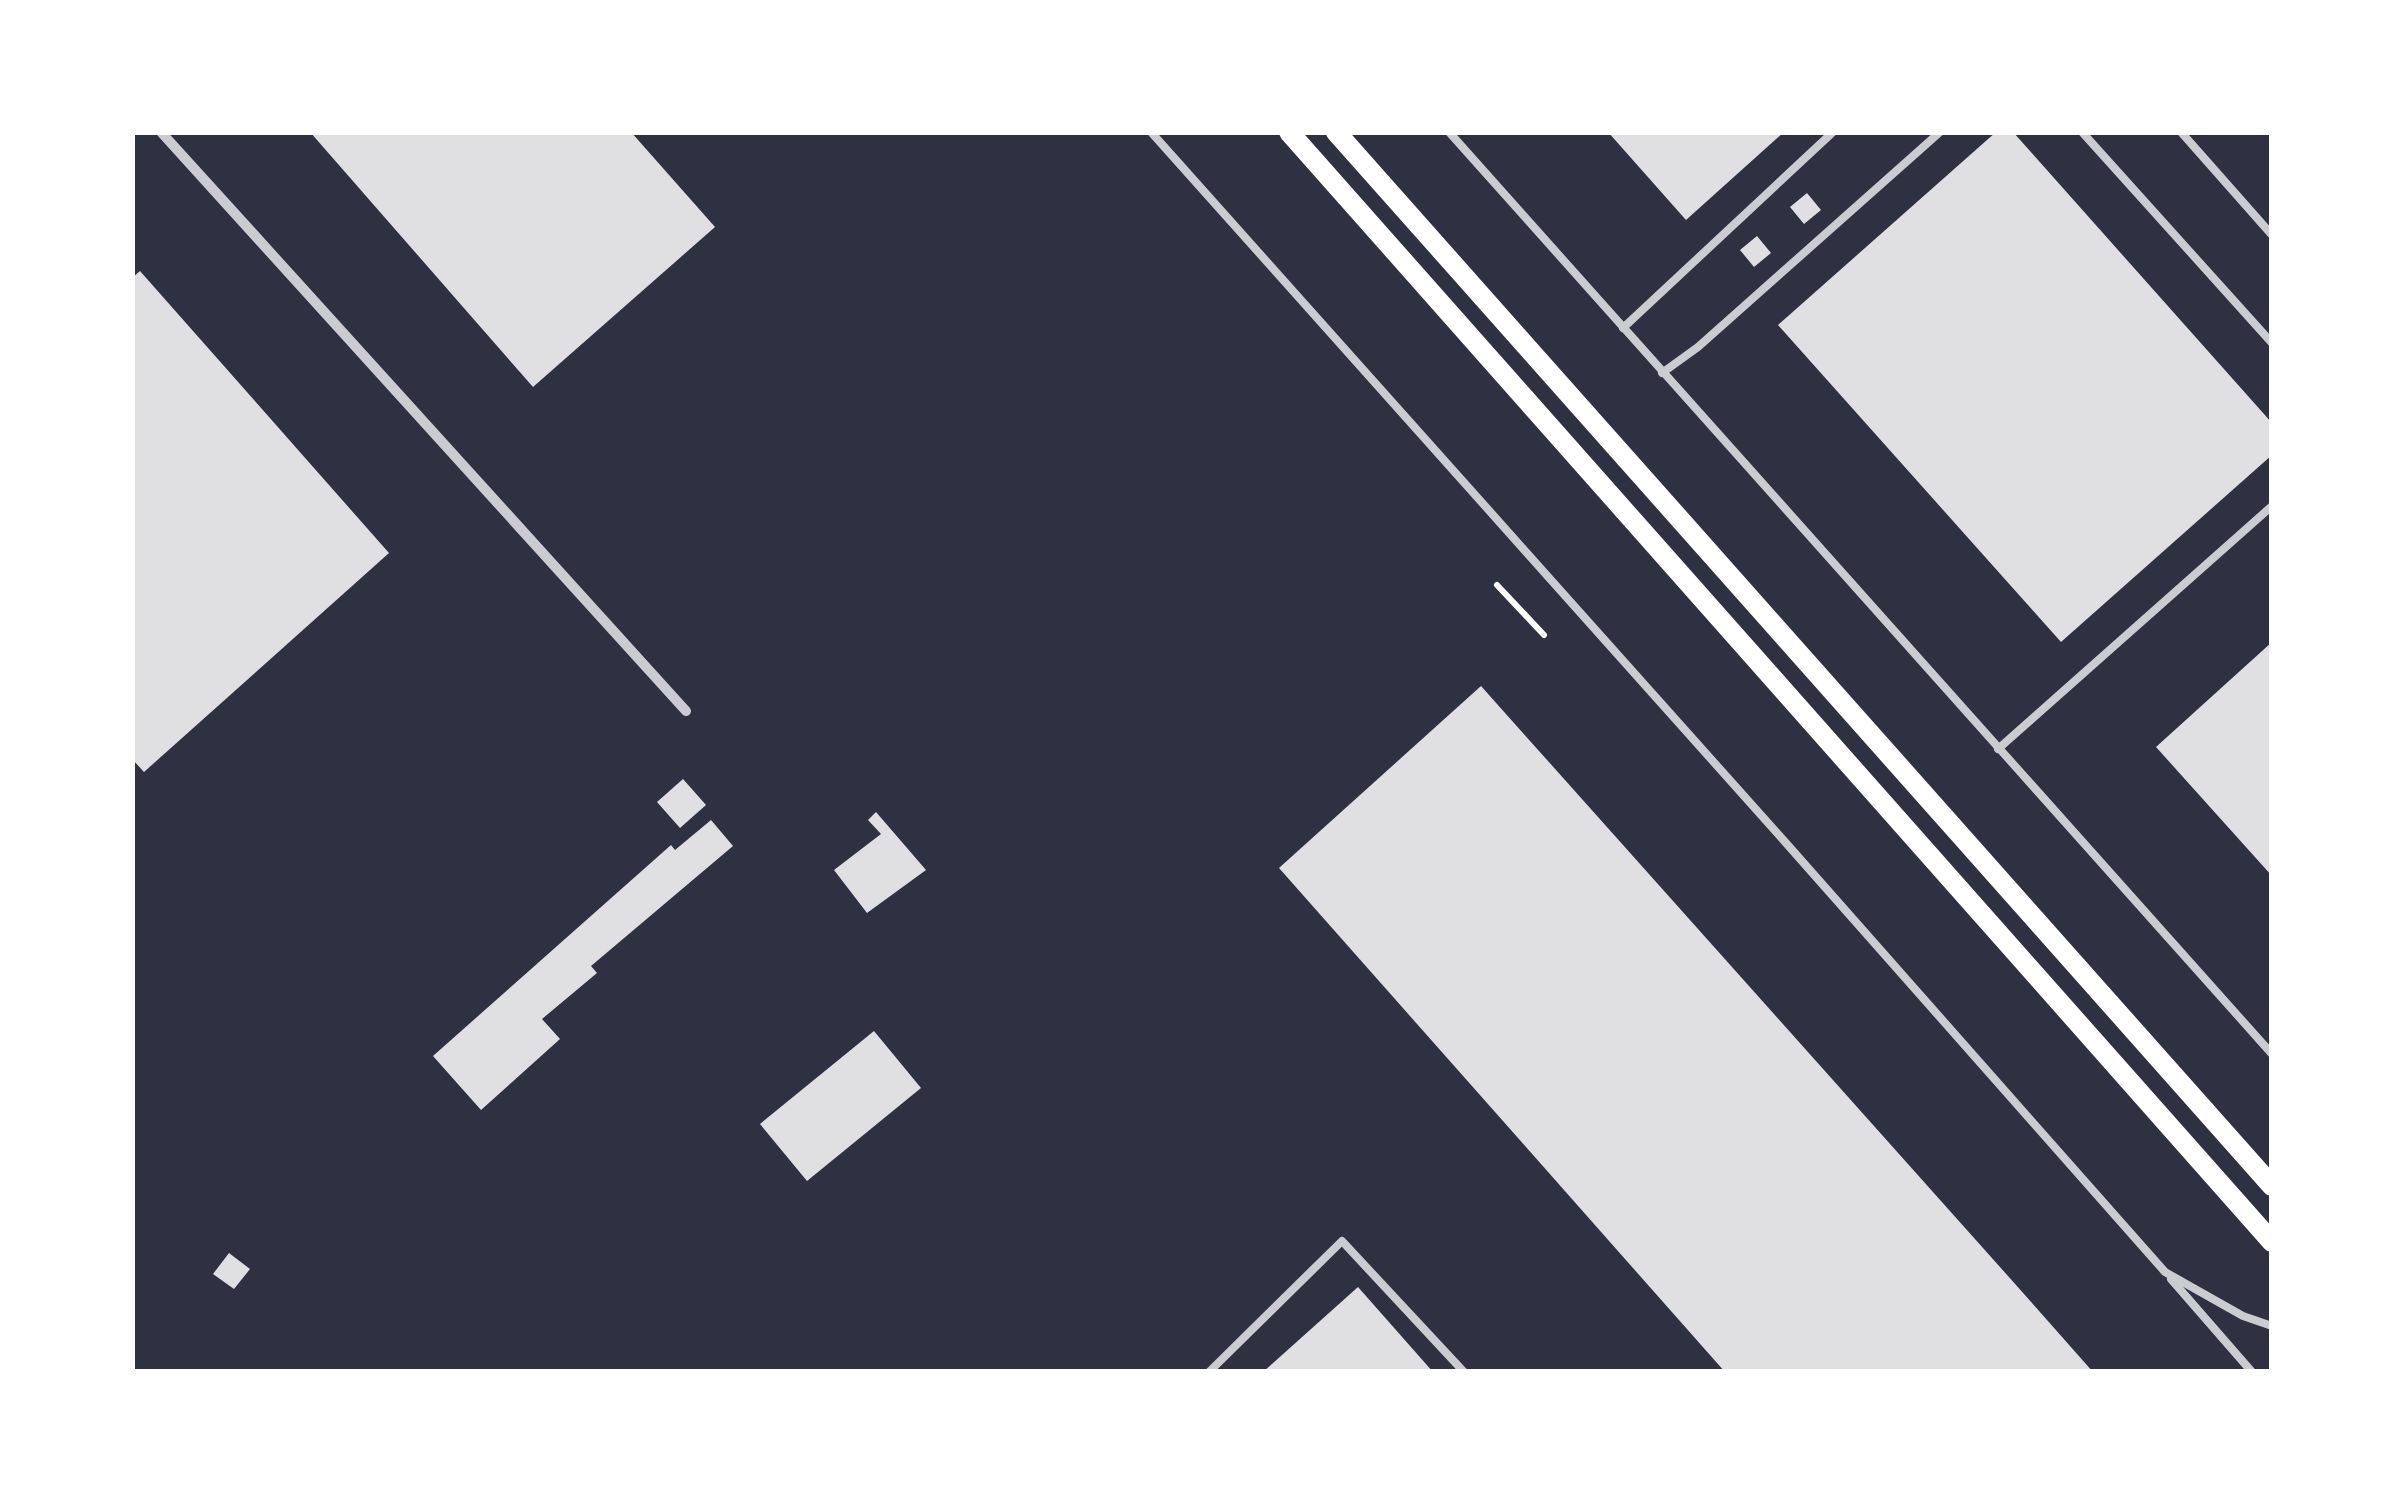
<svg xmlns="http://www.w3.org/2000/svg" width="2404" height="1504" viewBox="0 0 2404 1504" font-family="'Libre Baskerville',serif">
<style>
.building{fill:#e0e0e3}
.lines{fill:none;stroke-linecap:round;stroke-linejoin:round}
.path{stroke:#fff;stroke-width:6}
.service{stroke:#caccd0;stroke-width:8}
.minor{stroke:#caccd0;stroke-width:10}
.secondary{stroke:#fff;stroke-width:20}
</style>
<rect width="100%" height="100%" fill="#2d3142"/>
<g class="building">
<path d="M310,132h321l84,95 -182,160z"/>
<path d="M1608,132h176l-98,88z"/>
<path d="M1996,132h17l259,291v32l-211,187 -283,-317z"/>
<path d="M1807,193l14,17 -17,14 -14,-17z"/>
<path d="M1757,236l14,17 -17,14 -14,-17z"/>
<path d="M140,271l249,282 -245,219 -12,-13v-481z"/>
<path d="M2272,642v234l-116,-129z"/>
<path d="M1481,686l527,590 85,96h-368l-446,-504z"/>
<path d="M683,779l23,26 -26,23 -23,-26z"/>
<path d="M876,812l50,58 -59,43 -33,-43 47,-36 -13,-14z"/>
<path d="M711,820l22,26 -142,120 6,7 -55,46 18,20 -79,71 -48,-54 238,-211 4,5z"/>
<path d="M874,1031l47,57 -114,93 -47,-57z"/>
<path d="M229,1253l21,16 -16,20 -21,-15z"/>
<path d="M1358,1287l75,85h-170z"/>
</g>
<g class="lines">
<path class="path" d="M1497,585l47,50"/>
<g class="service">
<path d="M1151,132l635,711 379,429 78,44 29,10"/>
<path d="M1449,132l823,922"/>
<path d="M2082,132l190,211"/>
<path d="M2181,132l91,103"/>
<path d="M1623,328l210,-196"/>
<path d="M1662,373l36,-26 242,-215"/>
<path d="M1998,749l274,-243"/>
<path d="M2171,1279l81,93"/>
<path d="M1209,1372l133,-131 122,131"/>
</g>
<path class="minor" d="M161,132l525,579"/>
<g class="secondary">
<path d="M1289,132l983,1110"/>
<path d="M1336,132l936,1054"/>
</g>
</g>
<rect width="2404" height="1504" fill="none" stroke="#ffffff" stroke-width="270"/>
</svg>
